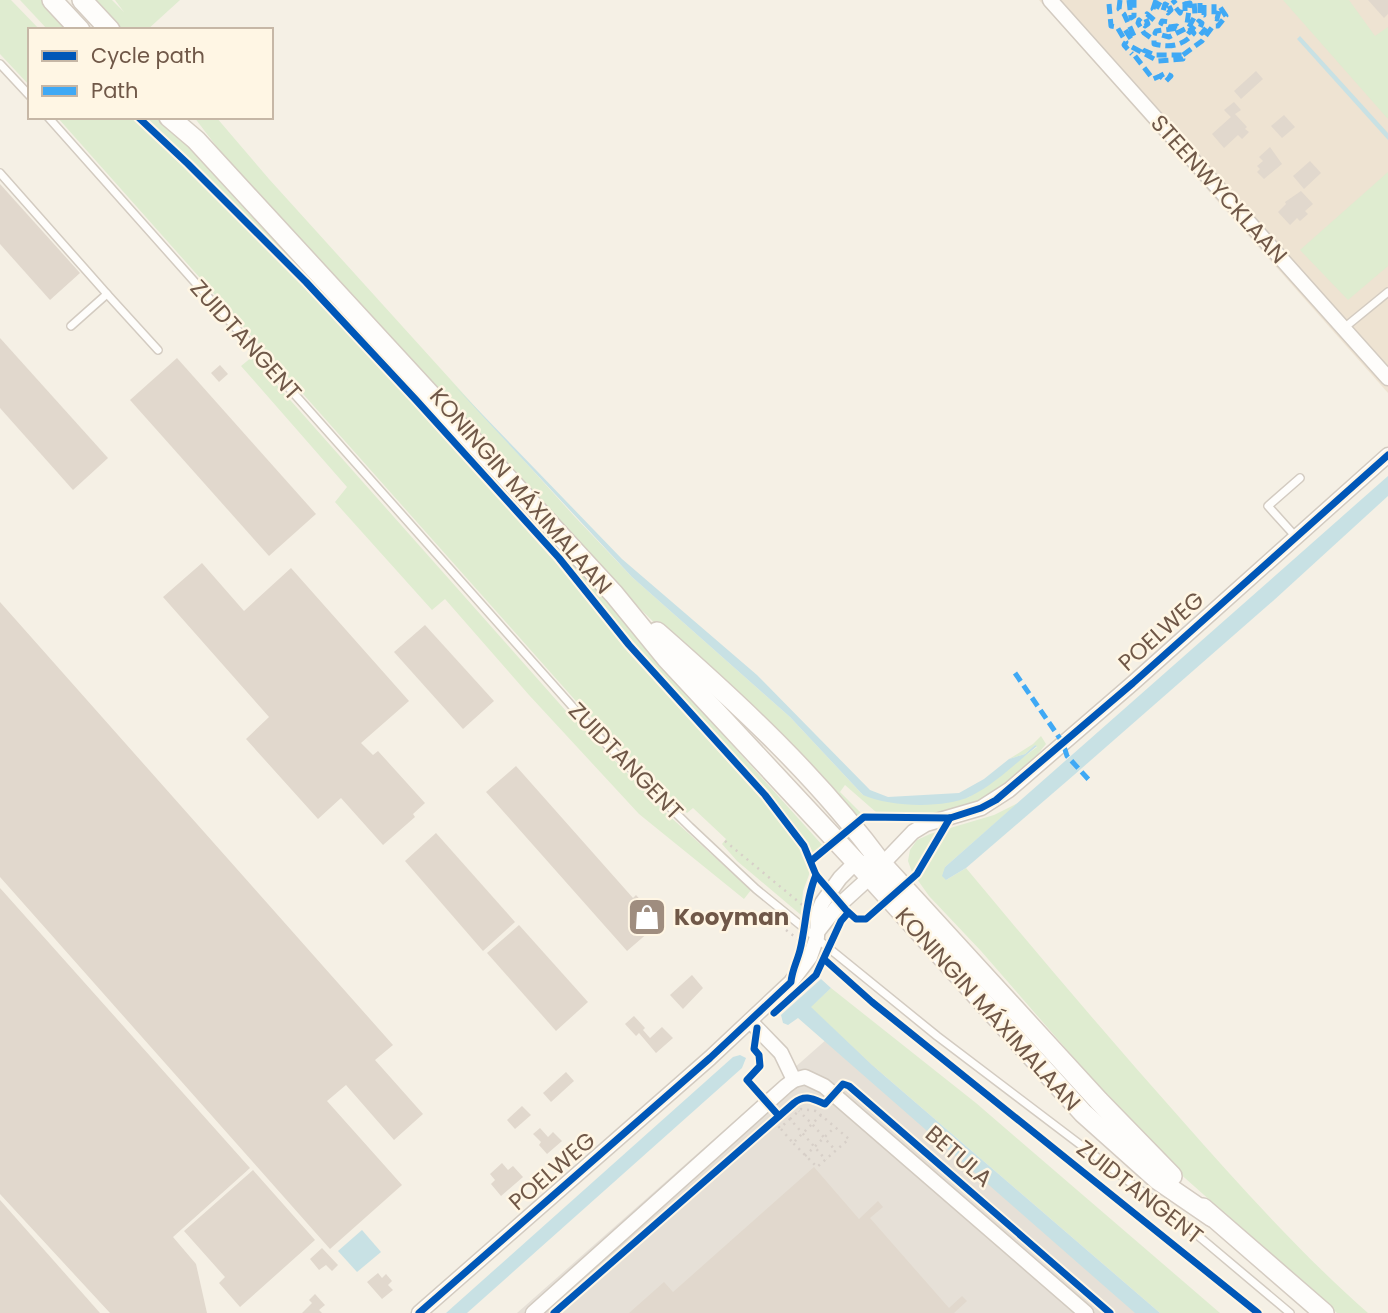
<svg xmlns="http://www.w3.org/2000/svg" width="1388" height="1313" viewBox="0 0 1388 1313" font-family="Poppins,sans-serif">
<style>
.residential{fill:#eee3d2}
.industrial{fill:#e6e0d7}
.green{fill:#dfecd0}
.water{fill:#c8e1e4}
.building{fill:#e1d8cd}
.lines{fill:none;stroke-linecap:round;stroke-linejoin:round}
.lane-casing{stroke:#d3cbc1;stroke-width:10}
.street-casing{stroke:#d3cbc1;stroke-width:17}
.secondary-casing{stroke:#d5ccc2;stroke-width:22}
.path{stroke:#d7cfc8;stroke-width:2.5;stroke-dasharray:2 5;stroke-linecap:butt}
.lane{stroke:#fefdfb;stroke-width:7}
.street{stroke:#fefdfb;stroke-width:14}
.secondary{stroke:#fefdfb;stroke-width:19}
.quiet{stroke:#3fa9f5;stroke-width:5;stroke-dasharray:10 5;stroke-linecap:butt}
.cycleway-casing{stroke:#fff6e4;stroke-width:11}
.cycleway{stroke:#0057b8;stroke-width:7}
.labels{text-anchor:middle;stroke-width:5;stroke-linejoin:round;paint-order:stroke}
.street-label{font-size:23px;fill:#705848;stroke:#fff6e4}
.poi-label{font-size:23px;font-weight:bold;fill:#705848;stroke:#fff6e4;text-anchor:start}
</style>
<rect width="100%" height="100%" fill="#f5f0e5"/>
<path class="residential" d="M1039,0h349v393z"/>
<path class="industrial" d="M836,1031l301,282h-620z"/>
<g class="green">
<path d="M0,0h11l29,30h-10v56l-30,-32z"/>
<path d="M20,0h24l29,30h-25z"/>
<path d="M93,0h19l12,12 -9,-12h65l-33,30h-28z"/>
<path d="M1283,0h66l26,36 13,-9v92z"/>
<path d="M57,117h75l100,94 165,173 160,180 76,93 148,163 16,20 13,32 -7,19 -2,24 -64,-54 -15,-17 4,-5 -33,-31 -6,5 -51,-49 -61,-64z"/>
<path d="M142,117h18l59,60 458,499 50,63 97,108 -11,9 -9,-15 -36,-47 -139,-154 -53,-67 -264,-289 -106,-108z"/>
<path d="M194,117h22l53,62 306,338 57,60 158,140 73,78 83,7 23,-5 68,-50 -2,-2 -10,9 -16,5 24,-15 8,-8 5,8c-25,32 -62,61 -103,69 -20,4 -45,0 -66,0l-32,-28 -5,7 22,22 -8,6 -244,-241 -293,-317 -94,-107z"/>
<path d="M1388,172v94l-40,34 -48,-50z"/>
<path d="M252,357l314,354 100,102 85,77 -7,9 -105,-85 -110,-119 -84,-96 -13,11 -97,-108 12,-15 -106,-121z"/>
<path d="M1018,803l-73,64 1,13 20,-12c70,84 141,168 214,250 60,68 120,135 188,195h-31l-160,-142 -50,-52 -146,-168 -52,-55 -17,-24 -4,-11 2,-11 7,-10 13,-6 64,-19z"/>
<path d="M831,988l145,115 244,210h-60l-288,-248 -62,-58z"/>
</g>
<g class="water">
<path d="M1300,36l88,97v7l-91,-101z"/>
<path d="M451,382l171,177 135,116 113,115 18,7 71,-4 25,-14 25,-20 16,-5 10,-9 2,1c-21,17 -42,38 -66,50 -27,13 -81,11 -108,-1l-73,-78 -158,-140z"/>
<path d="M1388,476v20l-115,105 -199,174 -108,93 -20,12 -4,-4 3,-9z"/>
<path d="M821,979l10,9 -20,19 61,58 288,248h-25l-337,-295 -10,7 -5,-2 -2,-8z"/>
<path d="M740,1055l6,3 -4,10 -275,245h-21l287,-256z"/>
<path d="M362,1230l19,22 -24,20 -19,-21z"/>
</g>
<g class="building">
<path d="M1368,0h20v14l-4,4z"/>
<path d="M1256,71l7,8 -22,20 -7,-8z"/>
<path d="M1234,102l7,8 -6,4 12,13 -2,2 4,3 -7,7 -4,-4 -14,13 -12,-14 19,-17 -7,-7z"/>
<path d="M1284,115l11,12 -13,11 -11,-12z"/>
<path d="M1270,147l12,17 -18,15 -7,-7 3,-3 -3,-3 6,-5 -4,-4z"/>
<path d="M1310,161l11,12 -17,16 -11,-13z"/>
<path d="M0,184l80,89 -30,27 -50,-56z"/>
<path d="M1301,191l12,13 -8,7 3,3 -8,7 -3,-3 -7,7 -12,-13 8,-8 -1,-2z"/>
<path d="M0,338l108,120 -35,32 -73,-82z"/>
<path d="M177,358l139,156 -47,42 -139,-156z"/>
<path d="M220,365l8,9 -9,8 -8,-9z"/>
<path d="M202,563l42,48 47,-43 118,133 -48,42 12,12 5,-4 47,52 -12,11 2,3 -32,28 -42,-47 -23,21 -72,-80 23,-22 -106,-120z"/>
<path d="M0,602l393,443 -18,15 48,54 -29,26 -48,-55 -19,16 75,84 -72,64 -330,-372z"/>
<path d="M425,625l69,76 -31,28 -69,-77z"/>
<path d="M516,766l117,132 3,-3 22,24 -3,4 2,2 -30,26 -141,-159z"/>
<path d="M436,833l79,89 -32,29 -78,-90z"/>
<path d="M0,888l250,280 -77,69 23,27 11,49h-97l-110,-119z"/>
<path d="M519,925l69,77 -32,29 -69,-78z"/>
<path d="M692,975l11,13 -20,21 -13,-14z"/>
<path d="M634,1016l11,12 -2,2 7,8 12,-11 11,11 -17,15 -17,-20 -3,3 -11,-12z"/>
<path d="M566,1072l8,9 -23,21 -8,-9z"/>
<path d="M522,1106l9,9 -16,14 -8,-9z"/>
<path d="M540,1128l8,9 5,-5 9,9 -15,13 -8,-9 2,-3 -8,-8z"/>
<path d="M502,1163l6,7 5,-4 10,11 -22,19 -10,-12 4,-4 -5,-6z"/>
<path d="M814,1167l45,52 19,-18 5,6 -13,11 79,90 13,-12 5,5 -13,12h-325l35,-31 9,10z"/>
<path d="M253,1170l62,70 -75,67 -21,-24 6,-6 -41,-46z"/>
<path d="M0,1200l100,113h-100z"/>
<path d="M322,1248l16,17 -6,6 -6,-6 -7,5 -9,-11z"/>
<path d="M378,1273l4,5 4,-4 6,7 -4,4 5,5 -11,9 -15,-17z"/>
<path d="M315,1294l10,11 -6,5 3,3h-20l10,-10 -3,-3z"/>
</g>
<g class="lines">
<g class="lane-casing">
<g id="lane">
<path d="M0,64l30,32"/>
<path d="M48,117l555,624 87,86 66,62 181,147 240,182 113,95"/>
<path d="M0,173l107,121 -36,32"/>
<path d="M107,294l51,56"/>
<path d="M1344,328l44,-36"/>
<path d="M1296,537l-28,-31 32,-28"/>
</g>
</g>
<g class="street-casing">
<g id="street">
<path d="M1050,0l338,378"/>
<path d="M818,931l18,-23 34,-31 43,-45 13,-8 55,-16 28,-18 124,-107 255,-228"/>
<path d="M750,1021l31,32 13,27"/>
<path d="M419,1313l291,-255 81,-76 19,-25 7,-20 1,-24 4,-10 18,-25 16,-16 8,1"/>
<path d="M533,1313l253,-227 8,-6 11,-3 19,9 262,227"/>
</g>
</g>
<g class="secondary-casing">
<g id="secondary">
<path d="M52,0l28,30"/>
<path d="M82,0l28,30"/>
<path d="M169,117l27,23 418,454 53,65 203,218 213,236 75,67 54,37"/>
<path d="M657,632c81,71 161,145 225,232l217,237 73,75"/>
<path d="M1203,1208l121,105"/>
</g>
</g>
<g class="path">
<path d="M725,841l81,67"/>
<path d="M786,930l12,9"/>
<path d="M821,1115l-9,9 24,27"/>
<path d="M790,1119l11,-10 15,2 33,28 -32,28 -24,-24"/>
<path d="M773,1122l7,6 10,-9 36,41"/>
<path d="M781,1129l12,14 19,-19 -13,-13"/>
<path d="M805,1156l30,-29"/>
</g>
<use href="#lane" class="lane"/>
<use href="#street" class="street"/>
<use href="#secondary" class="secondary"/>
<g class="quiet">
<path d="M1120,0l-1,9 5,5 10,22 -3,3 -7,-11"/>
<path d="M1129,0l2,18 3,-2v-16"/>
<path d="M1156,0l-3,9 2,2 5,-9"/>
<path d="M1200,3v11l4,1v-15"/>
<path d="M1109,4l2,22 6,1 9,15 -2,3 8,9"/>
<path d="M1185,4l5,-1 -3,21 2,3 6,-11 -1,-16"/>
<path d="M1169,6l2,4 -3,3 -5,-2 2,-7 4,2 7,-6"/>
<path d="M1176,8l4,5 3,-8 2,-1v7"/>
<path d="M1154,20l-7,-6 -2,3 3,7 -3,2 -6,-6 -1,3 6,10 10,7v4c16,4 29,2 40,-11l-5,-6 -20,10 -14,-4 1,-2 23,-3 -2,-2 -8,1 -8,-4 1,-2 8,1"/>
<path d="M1188,34l11,-13 3,2 -3,7 3,3 4,-5"/>
<path d="M1132,47l26,14 25,-2v-4h-28l-12,-5 1,-5"/>
<path d="M1183,55l19,-14 11,-15h5l8,-10 -6,-9 -3,12 -3,-1v-18"/>
<path d="M1135,56l18,23 7,-3 6,5 5,-5 -5,-3 -6,3"/>
<path d="M1015,673l48,70 4,13 22,24"/>
</g>
<g class="cycleway-casing">
<g id="cycleway">
<path d="M138,117l50,47 118,118 110,118 143,158 70,87 136,150 39,51 12,29 30,35 10,9h10l51,-45 33,-56"/>
<path d="M811,861l53,-44 86,1 31,-10 15,-8 137,-117 255,-228"/>
<path d="M825,960l47,42 386,311"/>
<path d="M774,1013l42,-38 25,-54 7,-8"/>
<path d="M757,1028l-3,21 5,6 1,11 -13,14 32,36"/>
<path d="M419,1313l291,-255 81,-76c1,-12 6,-20 9,-32 6,-24 6,-52 16,-75"/>
<path d="M554,1313l240,-210c11,-9 19,-4 31,1l18,-20 6,2 261,227"/>
</g>
</g>
<use href="#cycleway" class="cycleway"/>
</g>
<defs>
<g id="shop-square" transform="scale(2.0125)"><rect x="-9" y="-9" width="18" height="18" rx="4" fill="#9f8d7f" stroke="#fff6e4"/><path d="M-5-2.5h2.3a2.7 3.5 0 0 1 5.4 0H5L5.5 6h-11ZM-1.5-2.5h3a1.5 2.3 0 0 0-3 0Z" fill="#fff"/></g>
</defs>
<g fill-rule="evenodd">
<use href="#shop-square" x="647" y="917"/>
</g>
<g class="labels">
<g class="street-label">
<text transform="translate(1219 189) rotate(48)" y="8">STEENWYCKLAAN</text>
<text transform="translate(246 340) rotate(48)" y="8">ZUIDTANGENT</text>
<text transform="translate(521 491) rotate(49)" y="8">KONINGIN MÁXIMALAAN</text>
<text transform="translate(1161 631) rotate(-42)" y="8">POELWEG</text>
<text transform="translate(626 761) rotate(46)" y="8">ZUIDTANGENT</text>
<text transform="translate(988 1009) rotate(48)" y="8">KONINGIN MÁXIMALAAN</text>
<text transform="translate(959 1156) rotate(41)" y="8">BETULA</text>
<text transform="translate(552 1171) rotate(-41)" y="8">POELWEG</text>
<text transform="translate(1140 1192) rotate(38)" y="8">ZUIDTANGENT</text>
</g>
<g class="poi-label">
<text x="674" y="925">Kooyman</text>
</g>
</g>
<rect x="28" y="28" width="245" height="91" fill="#fff6e4" stroke="#c6b7a6" stroke-width="2"/>
<rect x="42" y="51" width="35" height="10" fill="#0057b8" stroke="#c6b7a6" stroke-width="2"/>
<text x="91" y="63" font-size="21" fill="#705848">Cycle path</text>
<rect x="42" y="86" width="35" height="10" fill="#3fa9f5" stroke="#c6b7a6" stroke-width="2"/>
<text x="91" y="98" font-size="21" fill="#705848">Path</text>
</svg>
